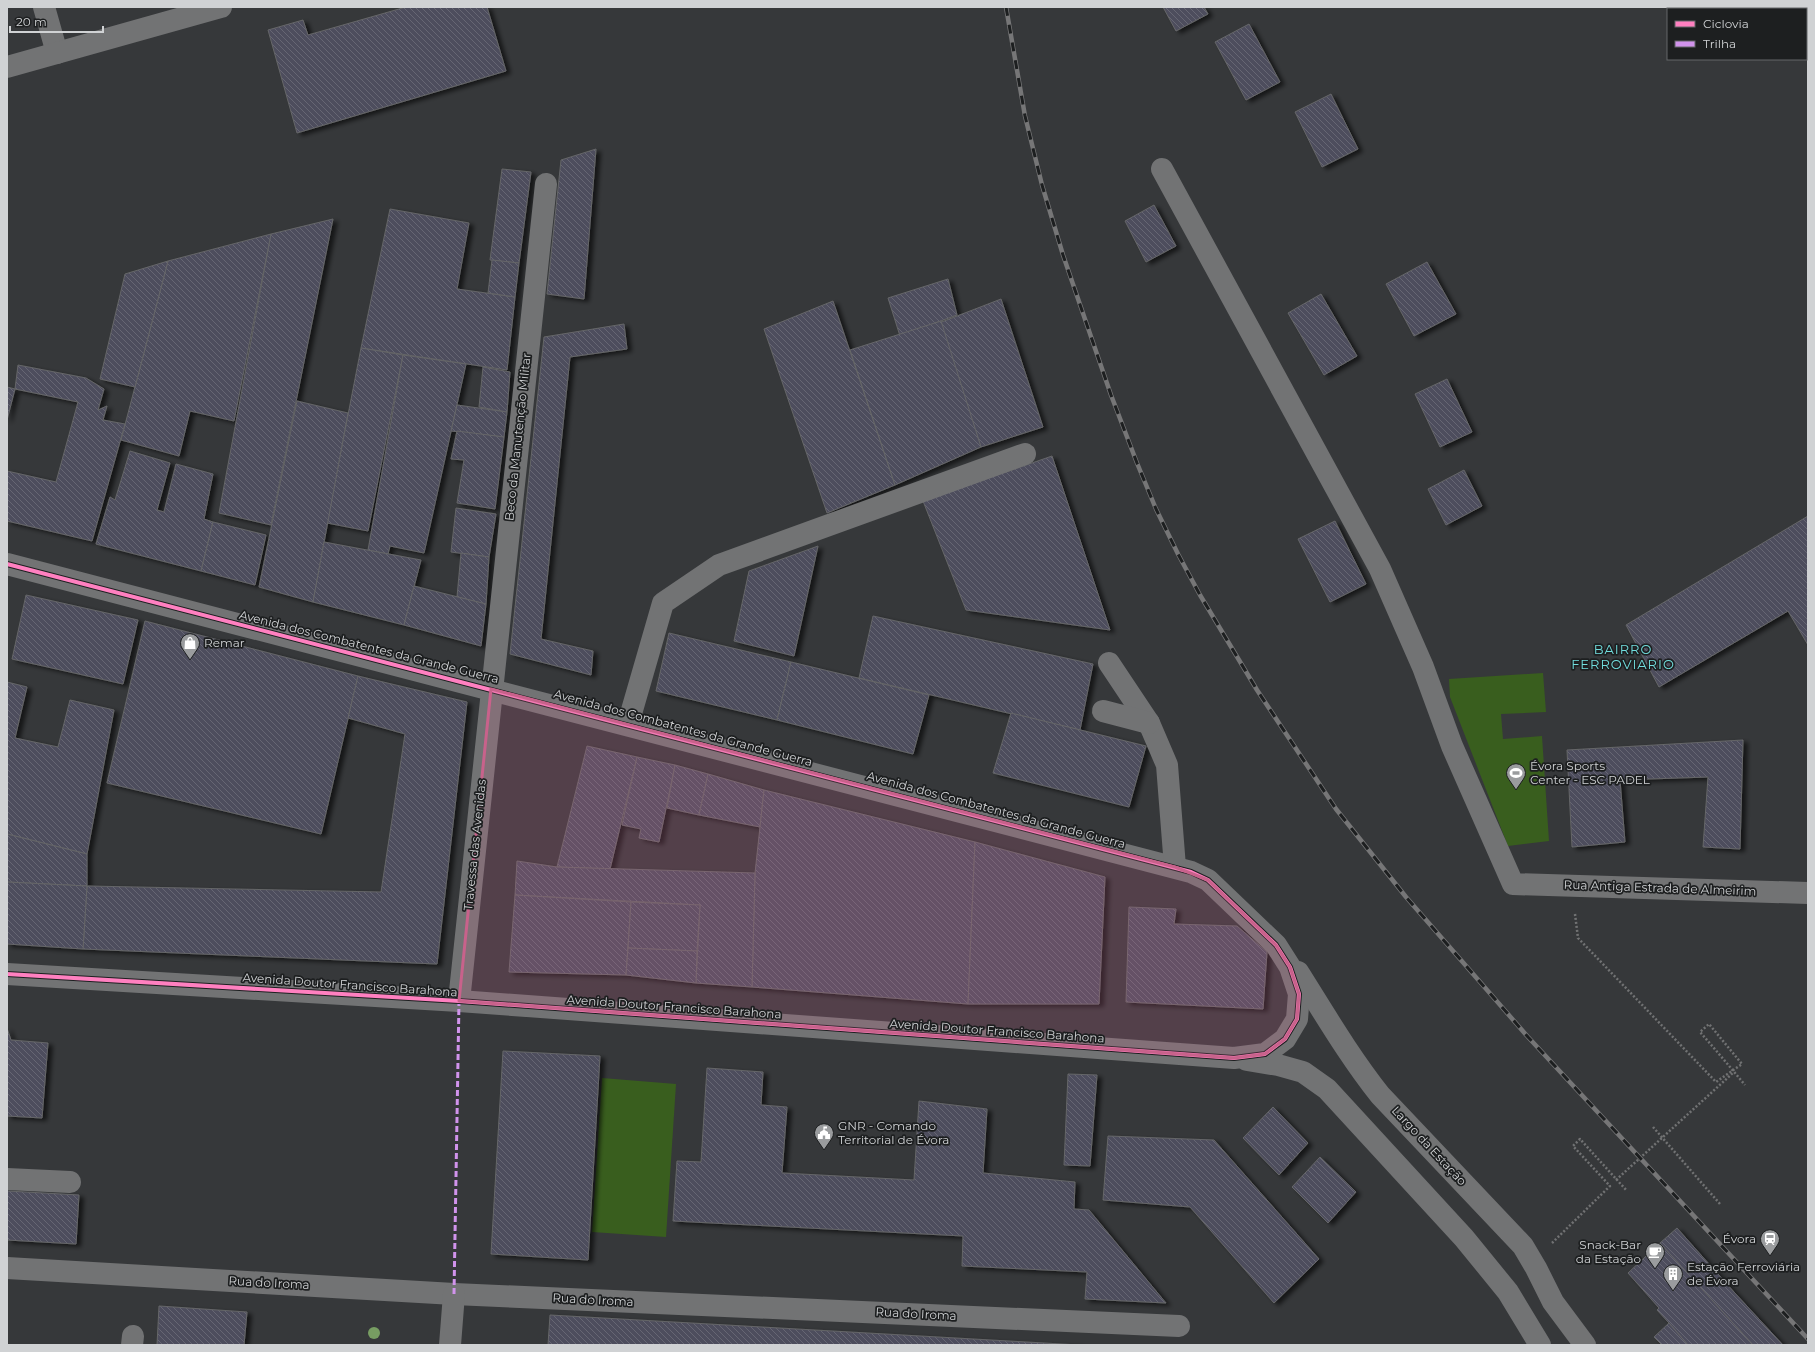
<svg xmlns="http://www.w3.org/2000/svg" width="1815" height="1352" viewBox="0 0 1815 1352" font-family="Montserrat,sans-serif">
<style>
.grass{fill:#395e1e}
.building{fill:url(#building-back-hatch);stroke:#656668;filter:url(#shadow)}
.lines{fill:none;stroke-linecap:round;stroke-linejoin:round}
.path{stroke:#717273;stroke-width:2.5;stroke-dasharray:2 2;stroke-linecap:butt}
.minor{stroke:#727374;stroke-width:22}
.rail-casing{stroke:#767677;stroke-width:4.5}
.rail{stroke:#1d1f20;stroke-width:3;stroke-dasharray:9;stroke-linecap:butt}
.quiet{stroke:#d193ec;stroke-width:3;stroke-dasharray:6 3;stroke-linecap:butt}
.cycleway-casing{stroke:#1d1f20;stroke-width:6}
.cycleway{stroke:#ff80c0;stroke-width:4}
.tree{fill:#779d62}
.marked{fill:#c8628b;fill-opacity:0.2;stroke:#c8628b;stroke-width:3;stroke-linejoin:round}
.labels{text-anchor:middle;stroke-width:3.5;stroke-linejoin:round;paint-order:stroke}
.street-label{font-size:12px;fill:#d0d2d4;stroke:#1d1f20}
.poi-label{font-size:12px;fill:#d0d2d4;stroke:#1d1f20;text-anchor:start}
.neighbourhood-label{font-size:13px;letter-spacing:1px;fill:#72dede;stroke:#1d1f20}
</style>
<defs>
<pattern id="building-back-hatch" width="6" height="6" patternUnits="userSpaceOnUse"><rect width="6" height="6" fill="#4e4d5d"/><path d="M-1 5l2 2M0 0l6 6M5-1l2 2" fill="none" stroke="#666673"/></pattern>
<filter id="shadow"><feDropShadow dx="4.5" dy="2.5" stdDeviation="2" flood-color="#0009"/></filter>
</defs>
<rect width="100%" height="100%" fill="#36383a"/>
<g class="grass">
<path d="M1543,673l3,39 -45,2 2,25 39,-3 7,105 -41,5 -58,-149 -1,-18z"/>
<path d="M602,1078l74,6 -10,153 -74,-5z"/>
</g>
<g class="building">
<path d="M406,7h81l19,64 -209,62 -29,-103 35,-10 5,15z"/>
<path d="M1163,7h41l4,7 -32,17z"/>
<path d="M1249,24l31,58 -34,18 -31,-58z"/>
<path d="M1331,94l27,55 -36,18 -27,-55z"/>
<path d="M596,149l-12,150 -37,-5 14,-134z"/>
<path d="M502,169l29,3 -12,91 -29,-3z"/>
<path d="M1154,205l22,41 -30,16 -21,-41z"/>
<path d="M390,209l79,14 -12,66 58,8 -8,73 -146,-22z"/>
<path d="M333,219l-62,306 -52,-12 52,-279z"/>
<path d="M271,234l-37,187 -44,-10 -11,45 -58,-16 47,-179z"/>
<path d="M492,260l27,3 -4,34 -27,-4z"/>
<path d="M168,261l-33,126 -35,-8 25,-105z"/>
<path d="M1427,262l29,52 -42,22 -28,-52z"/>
<path d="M948,279l9,36 -57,21 -12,-38z"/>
<path d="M1321,294l36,62 -33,19 -36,-62z"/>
<path d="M1001,299l42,128 -62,20 -42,-124z"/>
<path d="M833,301l62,184 -68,28 -63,-184z"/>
<path d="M941,321l40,126 -86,38 -45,-135z"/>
<path d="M624,324l3,25 -57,8 -29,282 52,12 -2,24 -81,-21 34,-317z"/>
<path d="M361,348l42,7 -35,176 -41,-8z"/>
<path d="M403,355l63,9 -42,189 -34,-7 -2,8 -20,-4z"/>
<path d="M18,365l68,13 18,11 -6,21 9,-4 -4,14 22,4 -33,117 -85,-20v-50l49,11 22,-80 -63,-13z"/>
<path d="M483,367l27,5 -3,40 -28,-5z"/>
<path d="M1447,379l25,53 -32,15 -25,-53z"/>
<path d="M7,387l8,2 -8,31z"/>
<path d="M297,401l51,12 -35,189 -54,-15z"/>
<path d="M457,405l50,7 -3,25 -53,-6z"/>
<path d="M457,431l47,6 -9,72 -38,-6 7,-43 -13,-1z"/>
<path d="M130,451l40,12 -13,47 7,2 12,-48 37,10 -9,45 9,3 -12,49 -105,-27 14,-47 5,3z"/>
<path d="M1052,456l58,174 -144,-20 -43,-109z"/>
<path d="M1464,470l18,36 -36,19 -18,-36z"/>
<path d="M456,508l40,6 -7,43 -38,-5z"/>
<path d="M1808,516v129l-20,-34 -129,76 -33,-62z"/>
<path d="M1335,521l31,63 -36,18 -32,-63z"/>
<path d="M213,522l53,13 -11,50 -54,-14z"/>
<path d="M324,542l97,18 -17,65 -91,-23z"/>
<path d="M818,546l-24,110 -60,-15 15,-70z"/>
<path d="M461,553l28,4 -3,47 -29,-7z"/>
<path d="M414,586l72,18 -5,42 -77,-21z"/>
<path d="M26,595l112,25 -15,64 -111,-25z"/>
<path d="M873,616l220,48 -13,66 -221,-52z"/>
<path d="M145,621l213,55 -37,158 -214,-51z"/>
<path d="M669,633l122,29 -14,58 -121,-29z"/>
<path d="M791,662l138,33 -16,59 -136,-34z"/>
<path d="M358,676l109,26 -30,262 -354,-15 4,-63 294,6 24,-158 -57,-16z"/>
<path d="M7,682l20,5 -12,51 43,9 12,-47 44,10 -27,144 -80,-20z"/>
<path d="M1011,713l135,33 -17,61 -136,-34z"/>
<path d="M1743,740l-3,109 -37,-2 5,-70 -88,3 5,62 -53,5 -5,-97z"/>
<path d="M587,746l50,11 -27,112 -53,-2z"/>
<path d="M637,757l38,8 -16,77 -20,-4 2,-9 -19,-4z"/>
<path d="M675,765l33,9 -9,41 -32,-7z"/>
<path d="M708,774l56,16 -4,37 -61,-12z"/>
<path d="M764,790l211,52 -7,162 -216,-17 3,-114z"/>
<path d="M7,834l80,20v32l-80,-4z"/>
<path d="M975,842l130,35 -6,127h-131z"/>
<path d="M517,861l40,6 198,6 -3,114 -56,-4 4,-78 -185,-10z"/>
<path d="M7,882l80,4 -4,63 -76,-5z"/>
<path d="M515,895l116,7 -5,73 -117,-3z"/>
<path d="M631,902l69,3 -3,46 -69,-3z"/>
<path d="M1129,907l47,2 -2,15 63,2 30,26 -4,57 -137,-7z"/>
<path d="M628,948l69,3 -1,32 -70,-8z"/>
<path d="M7,1028l4,12 37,3 -6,75 -35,-2z"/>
<path d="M503,1051l97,5 -12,204 -97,-6z"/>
<path d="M707,1068l56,4 -2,33 26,2 -5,66 132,7 5,-79 68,8 -4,64 92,9 -1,27 15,1 77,93 -81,-4 2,-27 -125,-6 1,-30 -290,-15 4,-60 24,1z"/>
<path d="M1068,1074l29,1 -7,91 -26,-1z"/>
<path d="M1273,1107l35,36 -29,32 -36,-37z"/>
<path d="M1108,1136l106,4 105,119 -45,44 -84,-96 -87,-7z"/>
<path d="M1320,1157l36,35 -28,31 -36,-36z"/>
<path d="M7,1191l72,4 -3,49 -69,-4z"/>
<path d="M1677,1228l57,64 49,53h-30l-93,-102z"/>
<path d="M1660,1243l93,102h-65l-19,-22 -12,-13 2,-2 -31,-35z"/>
<path d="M159,1306l88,6 -3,33h-87z"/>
<path d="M550,1315l529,30h-531z"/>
<path d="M1669,1323l19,22h-26l-8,-8z"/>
</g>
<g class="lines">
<g class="path">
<path d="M1575,914l3,24 138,144 26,-18 -33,-40 -9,8c15,17 30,35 45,53"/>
<path d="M1653,1127l67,77"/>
<path d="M1616,1180l118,-108"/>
<path d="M1552,1243l58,-57 -37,-40 7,-7 47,52"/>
</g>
<g class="minor">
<path d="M44,7l13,46"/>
<path d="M7,67l214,-60"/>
<path d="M1162,169l218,400 43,98 29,79 61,138 295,9"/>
<path d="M7,564l1184,308 17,8 68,65 14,22 9,27 -2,25 -12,20 -20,15 -31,4 -775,-57 -452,-27"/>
<path d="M1109,663l40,60 18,42 8,102"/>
<path d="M1103,711l46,12"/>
<path d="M628,724l35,-121 56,-38 306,-111"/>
<path d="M1298,972c26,41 51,84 82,123l143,151 13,22 17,34 32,43"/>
<path d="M459,1001l87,-817"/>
<path d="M1247,1060l31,5 25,7 24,17 137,149 44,54 32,53"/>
<path d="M7,1179l63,3"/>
<path d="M7,1268l447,26 725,32"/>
<path d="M132,1345l1,-9"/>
<path d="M450,1345l4,-51"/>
</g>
<g class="rail-casing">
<path id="rail" d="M1006,7l19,109 17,69 21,70 48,140 26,68 19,46 22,45 22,41 57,95 79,119 70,88 122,140 280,302"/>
</g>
<use href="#rail" class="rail"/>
<path class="quiet" d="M454,1294l5,-293"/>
<g class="cycleway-casing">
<path id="cycleway" d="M7,564l1184,308 17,8 68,65 14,22 9,27 -2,25 -12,20 -20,15 -31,4 -775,-57 -452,-27"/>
</g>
<use href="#cycleway" class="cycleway"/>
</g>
<circle class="tree" cx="374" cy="1333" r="6"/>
<path class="marked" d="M491,689l684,178 33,13 68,65 14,22 9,27 -2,25 -12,20 -20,15 -31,4 -775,-57z"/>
<defs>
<g id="shop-pin" transform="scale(1)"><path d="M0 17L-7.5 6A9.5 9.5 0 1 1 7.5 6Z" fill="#9a9c9e" stroke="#1d1f20"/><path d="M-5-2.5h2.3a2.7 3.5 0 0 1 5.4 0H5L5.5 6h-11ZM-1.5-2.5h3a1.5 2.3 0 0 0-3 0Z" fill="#fff"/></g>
<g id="stadium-pin" transform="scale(1)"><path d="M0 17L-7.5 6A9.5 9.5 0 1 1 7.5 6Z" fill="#9a9c9e" stroke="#1d1f20"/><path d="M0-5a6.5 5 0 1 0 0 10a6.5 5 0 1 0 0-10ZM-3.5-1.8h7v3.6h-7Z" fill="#fff"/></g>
<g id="civic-pin" transform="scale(1)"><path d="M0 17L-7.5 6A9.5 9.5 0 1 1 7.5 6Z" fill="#9a9c9e" stroke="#1d1f20"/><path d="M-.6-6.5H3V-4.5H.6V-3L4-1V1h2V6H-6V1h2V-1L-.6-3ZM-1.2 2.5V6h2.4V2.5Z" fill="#fff"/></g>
<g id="station-pin" transform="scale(1)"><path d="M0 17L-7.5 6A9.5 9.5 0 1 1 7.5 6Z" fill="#9a9c9e" stroke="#1d1f20"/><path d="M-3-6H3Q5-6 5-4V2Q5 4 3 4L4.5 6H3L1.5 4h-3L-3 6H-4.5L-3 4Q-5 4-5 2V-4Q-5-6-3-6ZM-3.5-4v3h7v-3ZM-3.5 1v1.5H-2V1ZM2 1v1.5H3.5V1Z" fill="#fff"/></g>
<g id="cafe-pin" transform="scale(1)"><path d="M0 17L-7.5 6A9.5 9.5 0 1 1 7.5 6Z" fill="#9a9c9e" stroke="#1d1f20"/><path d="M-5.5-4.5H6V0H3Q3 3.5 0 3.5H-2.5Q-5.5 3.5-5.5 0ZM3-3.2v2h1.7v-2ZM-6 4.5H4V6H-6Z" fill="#fff"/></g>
<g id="building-pin" transform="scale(1)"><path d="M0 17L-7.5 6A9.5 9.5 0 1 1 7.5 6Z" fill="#9a9c9e" stroke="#1d1f20"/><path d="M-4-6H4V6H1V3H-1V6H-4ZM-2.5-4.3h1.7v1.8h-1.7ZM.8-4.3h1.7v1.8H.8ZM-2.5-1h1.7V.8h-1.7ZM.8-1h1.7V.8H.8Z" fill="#fff"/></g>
</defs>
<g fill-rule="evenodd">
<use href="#shop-pin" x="190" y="643"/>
<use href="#stadium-pin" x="1516" y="773"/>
<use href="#civic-pin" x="824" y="1133"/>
<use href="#station-pin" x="1770" y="1239"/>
<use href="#cafe-pin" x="1655" y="1252"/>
<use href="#building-pin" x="1673" y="1274"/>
</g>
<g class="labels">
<g class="street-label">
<text transform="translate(518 437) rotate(-84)" y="4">Beco da Manutenção Militar</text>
<text transform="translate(369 647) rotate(14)" y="4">Avenida dos Combatentes da Grande Guerra</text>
<text transform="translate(683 728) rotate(15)" y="4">Avenida dos Combatentes da Grande Guerra</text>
<text transform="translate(996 810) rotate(15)" y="4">Avenida dos Combatentes da Grande Guerra</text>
<text transform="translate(475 845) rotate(-84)" y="4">Travessa das Avenidas</text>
<text transform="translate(1660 888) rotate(2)" y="4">Rua Antiga Estrada de Almeirim</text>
<text transform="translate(350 985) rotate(4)" y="4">Avenida Doutor Francisco Barahona</text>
<text transform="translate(674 1007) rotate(4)" y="4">Avenida Doutor Francisco Barahona</text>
<text transform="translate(997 1031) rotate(4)" y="4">Avenida Doutor Francisco Barahona</text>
<text transform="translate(1429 1146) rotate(47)" y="4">Largo da Estação</text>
<text transform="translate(269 1283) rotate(3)" y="4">Rua do Iroma</text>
<text transform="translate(593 1300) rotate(3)" y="4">Rua do Iroma</text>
<text transform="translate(916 1314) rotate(3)" y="4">Rua do Iroma</text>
</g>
<g class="poi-label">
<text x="204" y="647">Remar</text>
<text x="1530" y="770">Évora Sports<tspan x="1530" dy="14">Center - ESC PADEL</tspan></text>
<text x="838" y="1130">GNR - Comando<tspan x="838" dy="14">Territorial de Évora</tspan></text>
<text x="1756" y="1243" text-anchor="end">Évora</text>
<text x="1641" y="1249" text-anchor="end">Snack-Bar<tspan x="1641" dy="14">da Estação</tspan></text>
<text x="1687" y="1271">Estação Ferroviária<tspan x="1687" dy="14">de Évora</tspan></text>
</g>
<g class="neighbourhood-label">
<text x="1623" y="654">BAIRRO<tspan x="1623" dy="15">FERROVIARIO</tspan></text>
</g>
</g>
<rect width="1815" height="1352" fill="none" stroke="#d0d2d4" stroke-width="16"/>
<rect x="1667" y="8" width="140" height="52" fill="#1d1f20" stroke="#656768"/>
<rect x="1675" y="21" width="20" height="6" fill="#ff80c0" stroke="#656768"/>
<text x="1703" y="28" font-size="12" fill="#d0d2d4">Ciclovia</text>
<rect x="1675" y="41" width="20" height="6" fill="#d193ec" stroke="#656768"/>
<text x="1703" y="48" font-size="12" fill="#d0d2d4">Trilha</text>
<path d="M10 26v6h93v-6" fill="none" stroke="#d0d2d4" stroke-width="2"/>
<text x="16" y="26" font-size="12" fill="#d0d2d4" stroke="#1d1f20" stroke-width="3" paint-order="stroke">20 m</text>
</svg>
